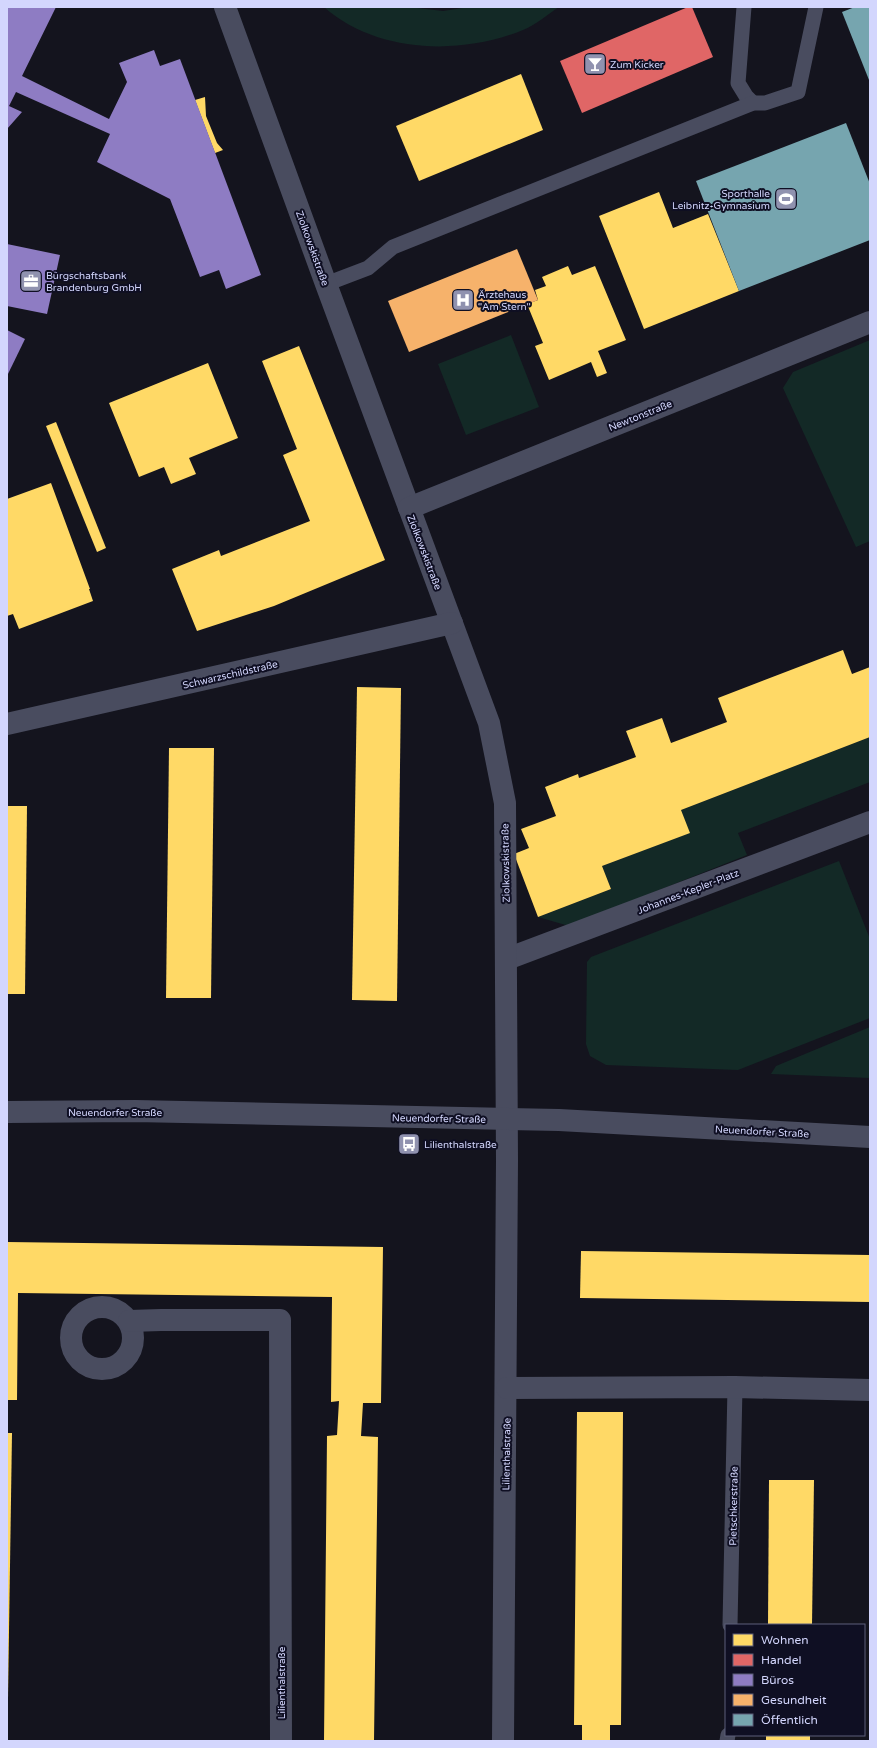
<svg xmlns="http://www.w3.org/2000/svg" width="877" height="1748" viewBox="0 0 877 1748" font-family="'Varela Round',sans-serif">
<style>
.green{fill:#132926}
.homes{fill:#ffd966}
.shops{fill:#e06666}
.offices{fill:#8e7cc3}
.health{fill:#f6b26b}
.public{fill:#76a5af}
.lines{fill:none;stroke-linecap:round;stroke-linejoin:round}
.service{stroke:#494c5f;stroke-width:15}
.pedestrian{stroke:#494c5f;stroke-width:22}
.minor{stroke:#494c5f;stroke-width:22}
.tertiary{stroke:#494c5f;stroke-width:22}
.labels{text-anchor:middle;stroke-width:4;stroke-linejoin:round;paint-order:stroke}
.poi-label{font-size:10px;fill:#d3d6fd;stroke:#0f0f23;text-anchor:start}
.street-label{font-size:10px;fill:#d3d6fd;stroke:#0f0f23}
</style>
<rect width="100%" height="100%" fill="#14141e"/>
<g class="green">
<path d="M324,7h85l34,4 26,-4h90c-12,8 -24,18 -36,23 -63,26 -147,23 -199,-23z"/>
<path d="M511,335l28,72 -73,28 -28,-71z"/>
<path d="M870,340v201l-14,6 -73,-159 10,-16z"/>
<path d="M870,737v45l-132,51 9,22 -178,71 -31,-9 73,-28 -9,-23 87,-33 -8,-23z"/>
<path d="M839,861l31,78v79l-132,52 -132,-5 -16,-9 -4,-12 1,-82 4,-5z"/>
<path d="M870,1027v51l-99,-4 5,-8z"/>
</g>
<g class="homes">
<path d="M521,74l22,56 -124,51 -23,-55z"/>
<path d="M205,97l1,19 11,27 6,7 -8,3 -20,-53z"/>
<path d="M659,192l14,36 35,-14 31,77 -95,38 -45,-113z"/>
<path d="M568,266l4,9 23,-9 31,74 -28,11 9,22 -10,4 -6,-15 -42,18 -14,-34 8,-3 -16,-39 11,-4 -3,-10 11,-4 -4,-9z"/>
<path d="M299,346l86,214 -111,46 -77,25 -25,-62 47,-19 2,6 89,-35 -27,-66 14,-6 -35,-88z"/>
<path d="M208,363l30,75 -49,20 7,16 -25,10 -7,-17 -25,10 -30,-74z"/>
<path d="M56,422l50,126 -9,4 -51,-126z"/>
<path d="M51,483l39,106h-1l4,12 -74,28 -6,-15 -6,2v-117z"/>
<path d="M843,650l9,24 18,-7v70l-189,73 9,23 -88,33 9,23 -73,28 -24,-63 15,-6 -8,-19 35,-13 -11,-29 33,-13 1,4 57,-21 -10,-26 36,-13 9,25 56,-21 -9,-24z"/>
<path d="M357,687l44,1 -4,313 -45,-1z"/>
<path d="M169,748h45l-3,250h-45z"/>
<path d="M7,806h20l-2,188h-18z"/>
<path d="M7,1242l376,5 -2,156h-18l-2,33 17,1 -4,304h-50l3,-305 10,-1 2,-34 -8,1 1,-105 -314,-4 -1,107h-10z"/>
<path d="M581,1251l289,4v47l-290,-4z"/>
<path d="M577,1412h46l-2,313h-11v16h-28v-16h-8z"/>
<path d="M7,1433h5l-4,265h-1z"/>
<path d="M769,1480h45l-2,145h-44z"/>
<rect x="766" y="1735" width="44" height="6"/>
</g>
<path class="shops" d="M688,7h4l21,50 -131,56 -22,-52z"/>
<g class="offices">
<path d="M7,7h49l-34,69 87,43 18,-37 -8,-19 35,-13 6,16 20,-7 81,216 -35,14 -7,-19 -19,7 -30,-78 -73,-37 13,-28 -94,-42 -7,14 13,6 -15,17z"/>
<path d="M7,244l53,11 -13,59 -40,-8z"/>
<path d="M7,330l18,9 -18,37z"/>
</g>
<path class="health" d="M517,249l21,51 -129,52 -21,-51z"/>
<g class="public">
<path d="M855,7h15l-1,73 -27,-68z"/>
<path d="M846,123l24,61v56l-131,51 -43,-110z"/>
</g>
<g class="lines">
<g class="service">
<path d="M744,7l-6,76 8,13 7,7"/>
<path d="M326,284l42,-16 25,-21 360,-144h12l33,-11 18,-85"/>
<path d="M730,1625l5,-238"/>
<path d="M727,1741l1,-6"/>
</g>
<path class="pedestrian" d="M507,959l363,-137"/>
<g class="minor">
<path d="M225,7l101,277 163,439 16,80 2,357 -4,581"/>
<path d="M409,508l461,-186"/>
<path d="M7,724l445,-101"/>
<circle cx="102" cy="1338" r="31"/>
<path d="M129,1321l32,-1h119l1,421"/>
<path d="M507,1388l228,-1 135,3"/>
</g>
<path class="tertiary" d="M7,1112l128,-1 424,9 311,17"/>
</g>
<defs>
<g id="bar-square" transform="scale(1.15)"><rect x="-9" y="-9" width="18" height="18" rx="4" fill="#9092af" stroke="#0f0f23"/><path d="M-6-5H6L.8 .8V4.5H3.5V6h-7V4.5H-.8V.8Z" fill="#fff"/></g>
<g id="stadium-square" transform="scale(1.15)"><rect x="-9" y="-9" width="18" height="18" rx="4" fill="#9092af" stroke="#0f0f23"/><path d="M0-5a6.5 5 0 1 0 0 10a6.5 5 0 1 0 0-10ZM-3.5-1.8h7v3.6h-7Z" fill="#fff"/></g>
<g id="office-square" transform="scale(1.15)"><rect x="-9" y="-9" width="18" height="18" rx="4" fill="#9092af" stroke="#0f0f23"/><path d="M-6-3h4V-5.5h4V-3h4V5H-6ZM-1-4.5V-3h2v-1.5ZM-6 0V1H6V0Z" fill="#fff"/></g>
<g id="hospital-square" transform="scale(1.15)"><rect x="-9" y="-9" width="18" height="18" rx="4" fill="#9092af" stroke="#0f0f23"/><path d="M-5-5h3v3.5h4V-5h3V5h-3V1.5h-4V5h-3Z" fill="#fff"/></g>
<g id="bus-square" transform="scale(1.15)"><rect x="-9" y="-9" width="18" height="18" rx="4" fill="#9092af" stroke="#0f0f23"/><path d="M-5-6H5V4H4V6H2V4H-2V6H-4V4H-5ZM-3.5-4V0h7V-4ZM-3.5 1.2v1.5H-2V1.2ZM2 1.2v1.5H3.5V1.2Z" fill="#fff"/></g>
</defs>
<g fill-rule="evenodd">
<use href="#bar-square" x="595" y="64"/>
<use href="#stadium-square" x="786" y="199"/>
<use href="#office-square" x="31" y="281"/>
<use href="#hospital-square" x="463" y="300"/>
<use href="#bus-square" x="409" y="1144"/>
</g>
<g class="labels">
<g class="poi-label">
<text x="610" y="68">Zum Kicker</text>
<text x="770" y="197" text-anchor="end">Sporthalle<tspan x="770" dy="12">Leibnitz-Gymnasium</tspan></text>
<text x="46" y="279">Bürgschaftsbank<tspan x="46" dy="12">Brandenburg GmbH</tspan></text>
<text x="478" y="298">Ärztehaus<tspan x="478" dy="12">"Am Stern"</tspan></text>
<text x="424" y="1148">Lilienthalstraße</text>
</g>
<g class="street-label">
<text transform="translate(313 248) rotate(70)" y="4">Ziolkowskistraße</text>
<text transform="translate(640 415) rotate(-22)" y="4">Newtonstraße</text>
<text transform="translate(425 552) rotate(69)" y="4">Ziolkowskistraße</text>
<text transform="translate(230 674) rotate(-13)" y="4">Schwarzschildstraße</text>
<text transform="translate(505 863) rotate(-91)" y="4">Ziolkowskistraße</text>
<text transform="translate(688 891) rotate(-21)" y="4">Johannes-Kepler-Platz</text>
<text x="115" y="1116">Neuendorfer Straße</text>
<text transform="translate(439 1118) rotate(1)" y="4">Neuendorfer Straße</text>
<text transform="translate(762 1131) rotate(3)" y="4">Neuendorfer Straße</text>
<text transform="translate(506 1454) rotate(-89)" y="4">Lilienthalstraße</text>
<text transform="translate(733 1506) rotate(-89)" y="4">Pietschkerstraße</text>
<text transform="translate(281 1683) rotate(-90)" y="4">Lilienthalstraße</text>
</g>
</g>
<rect width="877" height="1748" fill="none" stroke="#d3d6fd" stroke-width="16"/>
<rect x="725" y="1624" width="140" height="112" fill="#0f0f23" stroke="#5d5f7a"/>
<rect x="733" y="1634" width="20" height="12" fill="#ffd966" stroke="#5d5f7a"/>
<text x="761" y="1644" font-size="12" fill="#d3d6fd">Wohnen</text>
<rect x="733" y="1654" width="20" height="12" fill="#e06666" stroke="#5d5f7a"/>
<text x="761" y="1664" font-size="12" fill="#d3d6fd">Handel</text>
<rect x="733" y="1674" width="20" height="12" fill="#8e7cc3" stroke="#5d5f7a"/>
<text x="761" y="1684" font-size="12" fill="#d3d6fd">Büros</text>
<rect x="733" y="1694" width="20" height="12" fill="#f6b26b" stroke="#5d5f7a"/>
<text x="761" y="1704" font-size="12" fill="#d3d6fd">Gesundheit</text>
<rect x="733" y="1714" width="20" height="12" fill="#76a5af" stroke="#5d5f7a"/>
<text x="761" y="1724" font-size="12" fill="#d3d6fd">Öffentlich</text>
</svg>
